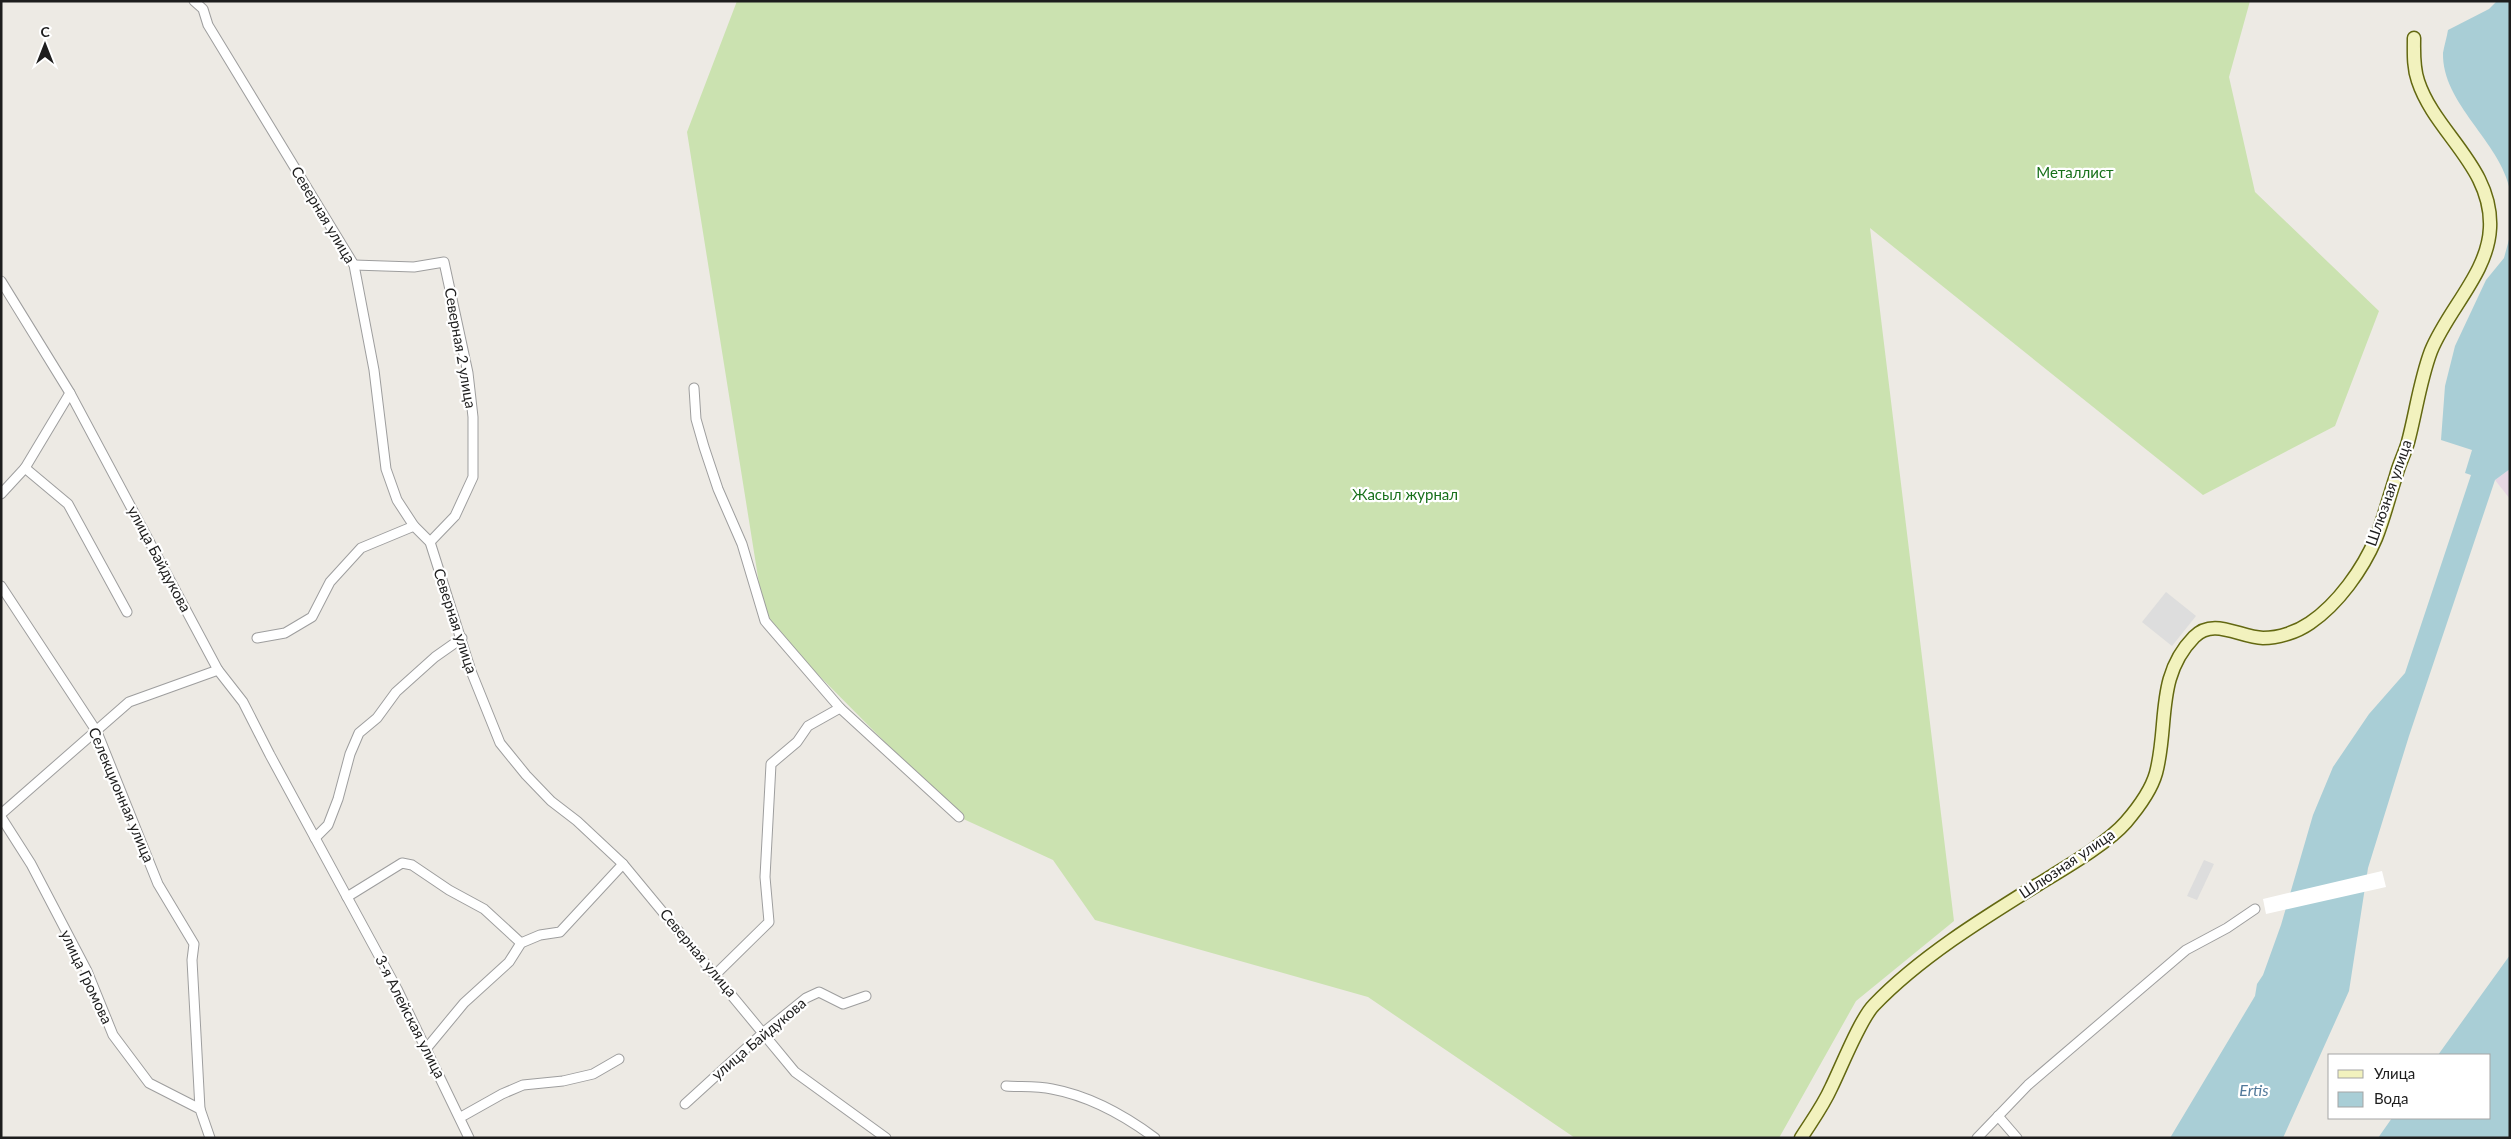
<svg xmlns="http://www.w3.org/2000/svg" width="2511" height="1139" viewBox="0 0 2511 1139" font-family="Lato,sans-serif">
<style>
.industrial{fill:#e6d7e4}
.grass{fill:#cbe2b0}
.parking{fill:#ddd}
.water{fill:#a9ced6}
.pier{fill:#fff}
.lines{fill:none;stroke-linecap:round;stroke-linejoin:round}
.street-casing{stroke:#9e9e9e;stroke-width:11}
.secondary-casing{stroke:#636811;stroke-width:15}
.street{stroke:#fff;stroke-width:9}
.secondary{stroke:#f2f2be;stroke-width:12}
.labels{text-anchor:middle;stroke-width:4.5;stroke-linejoin:round;paint-order:stroke}
.park-label{font-size:15px;fill:#17701a;stroke:#fff}
.street-label{font-size:15px;fill:#1d1d1d;stroke:#fff}
.water-label{font-size:16px;font-style:italic;fill:#527a9b;stroke:#fff}
</style>
<rect width="100%" height="100%" fill="#edeae4"/>
<path class="industrial" d="M2510,469v30l-15,-19z"/>
<path class="grass" d="M737,1h1513l-21,76 26,115 124,119 -44,115 -132,69 -333,-267 84,693 -98,80 -77,137h-204l-207,-141 -273,-77 -42,-60 -94,-43 -194,-196 -78,-489z"/>
<g class="parking">
<path d="M2166,592l30,24 -24,30 -30,-24z"/>
<path d="M2204,860l10,4 -17,36 -10,-4z"/>
</g>
<g class="water">
<path d="M2497,1h13v189c-10,-49 -68,-86 -67,-137 1,-7 4,-16 5,-23l41,-21z"/>
<path d="M2510,236v233l-15,11 -86,256 -41,132 -19,123 -66,147h-113l85,-142 2,-12 6,-9 18,-50 32,-110 20,-48 36,-53 36,-41 66,-198 -6,-2 7,-23 -31,-10 4,-54 10,-40 31,-66 18,-22z"/>
<path d="M2510,955v183h-132l14,-20h98v-63h-52z"/>
</g>
<path class="pier" d="M2382,871l4,16 -120,27 -3,-15z"/>
<g class="lines">
<g class="street-casing">
<g id="street">
<path d="M194,1l9,8 5,16 146,240 20,105 12,99 11,31 17,26 16,16 41,129 29,72 26,32 25,26 26,20 46,43 172,208 91,66"/>
<path d="M354,265l60,2 30,-5 24,111 5,44v60l-18,39 -25,26"/>
<path d="M1,281l69,112 148,277 25,32 27,53 127,234 72,149"/>
<path d="M694,388l2,31 8,28 14,42 24,55 23,77 75,87 119,109"/>
<path d="M25,468l43,36 59,108"/>
<path d="M1,494l24,-26 45,-75"/>
<path d="M1,586l96,146 61,152 36,60 -2,16 8,149"/>
<path d="M257,638l28,-5 27,-16 18,-35 31,-34 53,-22"/>
<path d="M1,814l128,-112 89,-32"/>
<path d="M1,817l30,47 56,107 26,64 36,48 51,26 10,29"/>
<path d="M315,838l13,-13 10,-26 12,-45 9,-21 18,-15 19,-26 39,-35 27,-19"/>
<path d="M347,897l55,-34 10,2 37,25 35,19 37,34"/>
<path d="M716,974l53,-52 -4,-45 6,-113 26,-22 11,-16 32,-18"/>
<path d="M426,1049l38,-46 45,-41 12,-19 19,-8 20,-3 63,-68"/>
<path d="M1006,1086c15,1 31,0 46,3 38,7 72,26 103,49"/>
<path d="M685,1104l79,-72 42,-34 13,-6 24,12 23,-8"/>
<path d="M1998,1116l19,22"/>
<path d="M461,1117l41,-23 21,-9 40,-4 30,-7 26,-15"/>
<path d="M1977,1138l51,-53 158,-135 41,-22 28,-19"/>
</g>
</g>
<g class="secondary-casing">
<path id="secondary" d="M1801,1138c10,-16 22,-32 30,-50 10,-20 29,-69 43,-83 45,-47 108,-86 163,-120 26,-16 70,-41 89,-63 12,-14 25,-31 30,-49 13,-49 -1,-96 38,-136 19,-20 45,0 69,1 16,0 34,-6 47,-15 28,-19 53,-54 66,-85 8,-20 13,-41 20,-62 3,-12 9,-23 12,-34 8,-30 12,-62 23,-91 17,-42 57,-78 59,-123 3,-61 -55,-95 -72,-147 -5,-14 -4,-29 -4,-43"/>
</g>
<use href="#street" class="street"/>
<use href="#secondary" class="secondary"/>
</g>
<g class="labels">
<g class="park-label">
<text x="2075" y="178">Металлист</text>
<text x="1405" y="500">Жасыл журнал</text>
</g>
<g class="street-label">
<text transform="translate(323 215) rotate(59)" y="5">Северная улица</text>
<text transform="translate(460 348) rotate(80)" y="5">Северная 2 улица</text>
<text transform="translate(2389 493) rotate(-71)" y="5">Шлюзная улица</text>
<text transform="translate(159 559) rotate(62)" y="5">улица Байдукова</text>
<text transform="translate(455 621) rotate(72)" y="5">Северная улица</text>
<text transform="translate(121 795) rotate(67)" y="5">Селекционная улица</text>
<text transform="translate(2067 864) rotate(-34)" y="5">Шлюзная улица</text>
<text transform="translate(698 953) rotate(50)" y="5">Северная улица</text>
<text transform="translate(86 977) rotate(65)" y="5">улица Громова</text>
<text transform="translate(410 1017) rotate(63)" y="5">3-я Алейская улица</text>
<text transform="translate(759 1039) rotate(-40)" y="5">улица Байдукова</text>
</g>
<g class="water-label">
<text x="2254" y="1096">Ertis</text>
</g>
</g>
<rect width="2511" height="1139" fill="none" stroke="#1d1d1d" stroke-width="5"/>
<rect x="2328" y="1054" width="162" height="65" fill="#ffffff" stroke="#a5a5a5"/>
<rect x="2338" y="1070" width="25" height="8" fill="#f2f2be" stroke="#a5a5a5"/>
<text x="2374" y="1079" font-size="15" fill="#1d1d1d">Улица</text>
<rect x="2338" y="1092" width="25" height="15" fill="#a9ced6" stroke="#a5a5a5"/>
<text x="2374" y="1104" font-size="15" fill="#1d1d1d">Вода</text>
<g transform="translate(45 45)" stroke="#ffffff" stroke-width="4" paint-order="stroke">
<path d="M0-4L9 19L0 12L-9 19Z" fill="#1d1d1d"/>
<text y="-8" font-size="14" font-weight="bold" text-anchor="middle" fill="#1d1d1d">С</text>
</g>
</svg>
